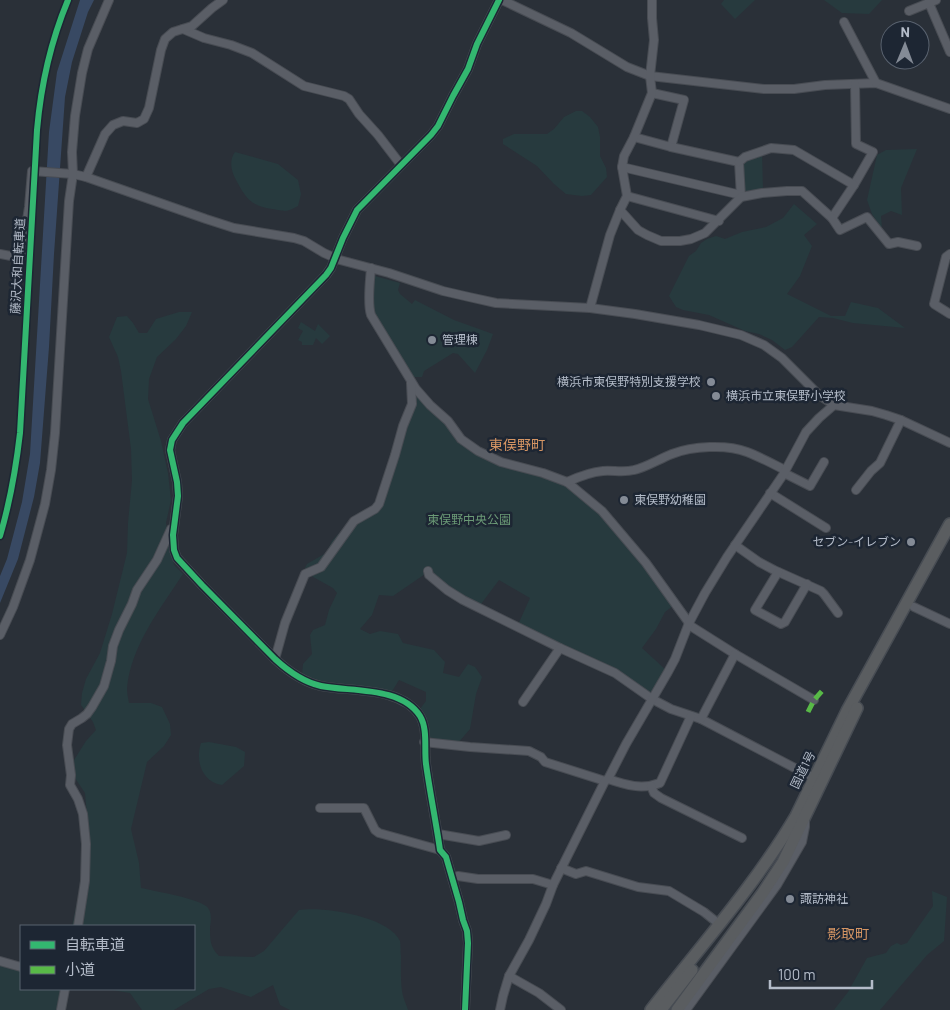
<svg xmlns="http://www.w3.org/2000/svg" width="950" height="1010" viewBox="0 0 950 1010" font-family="Barlow,'Noto Sans JP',sans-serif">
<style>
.green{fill:#273a3e}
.water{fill:#384963}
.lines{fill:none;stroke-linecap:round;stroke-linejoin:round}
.minor-casing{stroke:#484c53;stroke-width:10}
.highway-casing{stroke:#474c53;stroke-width:14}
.minor{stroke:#5a5e66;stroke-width:8}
.highway{stroke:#5a5d60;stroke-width:11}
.quiet{stroke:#58b947;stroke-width:5;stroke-dasharray:10 5;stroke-linecap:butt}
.cycleway-casing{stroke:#1d2633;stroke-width:9}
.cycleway{stroke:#33b770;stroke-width:6}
.poi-dot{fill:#848b96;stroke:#1d2633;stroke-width:2}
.labels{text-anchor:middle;stroke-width:5;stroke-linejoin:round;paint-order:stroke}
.street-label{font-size:12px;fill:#b4bcc9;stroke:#1d2633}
.poi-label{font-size:12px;fill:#b4bcc9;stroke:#1d2633;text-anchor:start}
.park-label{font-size:12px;fill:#6b9a76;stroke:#1d2633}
.neighbourhood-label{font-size:14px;fill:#d59563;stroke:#1d2633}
</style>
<rect width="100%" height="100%" fill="#2a3038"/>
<g class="green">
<path d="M724,0h31l-20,19 -14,-15z"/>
<path d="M824,0h58l-13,14 -27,-1z"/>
<path d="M576,111h6l8,6 8,10 2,10v19l6,12 1,9 -16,18 -9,1 -16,-2 -12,-10 -17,-18 -34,-22v-5l11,-5h33l7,-5 10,-12z"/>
<path d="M917,149l-16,39 1,27 -11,-4 -10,5 1,13 -10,-15 -5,-14 10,-45 9,-5z"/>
<path d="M235,152l43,12 20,16 3,14 -3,12c-13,7 -12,5 -26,3 -22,-3 -27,-12 -37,-31 -4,-8 -6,-18 0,-26z"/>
<path d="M762,152l1,39 -15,3 -4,-2v-32z"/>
<path d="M794,204l23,20 -13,11 8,11 -12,30 -13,18 44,22h14l6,-14 27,6 27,20 -52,-5 -20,-5 -14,-1 -27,30 -7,3 -13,-10 -13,-6 -14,-3 -36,-16 -26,-5 -7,-3 -7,-11 20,-40 7,-5 5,-8 6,-4 9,-3 9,3 17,-7 24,-5 17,-9z"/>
<path d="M371,275l29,8 -2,7 2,4 12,10 3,-4 39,20 39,14 -6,16 -12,23 -17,-19 -5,-1 -29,18 -2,6h-8l-27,-35 -18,-39z"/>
<path d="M179,312h13l-6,14 -10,13 -19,18 -8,22 -1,20 13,42 7,32 3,27 -5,23 8,42 9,9c-23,35 -52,72 -56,114 0,5 1,10 2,15h22l11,4 8,17 1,11 -7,11 -17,16 -16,67 8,34 2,25c13,3 61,11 67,20 4,5 3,13 2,19 0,13 0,20 9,29l35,1 10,-6 35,-41c23,-4 90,6 101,31 1,4 0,11 1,15 0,12 -1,32 3,43 1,4 3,7 4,11h-118l-10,-5 -7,-20 -22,12 -30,-10 -12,2 -35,21h-32l-12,-17 -24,-4h88v-63h-122l7,-34 10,-28v-27l-4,-44 -10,-15 -1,-18 12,-19 10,-11 -3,-8 -12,-17 1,-12 4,-14 14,-26 12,-39 15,-61 1,-30 4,-43 -1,-31 -10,-78 -3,-14 -9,-20 8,-20 10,-1 6,7 6,10h8l9,-14z"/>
<path d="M301,322l14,9 3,-7 12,12 -8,8 -6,-6 -3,7h-11v-3l-4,-2 5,-9 -5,-3z"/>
<path d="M416,389l62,62 89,31 35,29 72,94 -9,7 -9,17 -14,19 25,23 -15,28 -15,-11 -120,-61 13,-29 -31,-18 -21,28 -50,-36 -35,24 -14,-1 -7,20 -12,14 10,5 10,-3 18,3 5,9 31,7 11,12 -2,11 16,4 9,-13 7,3 7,10 -6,17 -6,35 -12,14 -30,-6 -2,-13 -6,-15 6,-8v-9l-27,-12 -8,13 -15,-5 -54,-7 -20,-6 1,-11 9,-10 -2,-19 3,-5 12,-5 4,-15 8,-17 -4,-5 -27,-15 -1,-5 2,-4 19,-11 6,-12 6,-7 37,-25z"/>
<path d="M209,742l27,5 9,5 -1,14 -22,19c-20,-3 -27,-24 -21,-42z"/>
<path d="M932,891l15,6 -3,44 -17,14 -47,55h-46l14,-18 19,-34 19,-5 5,-7 6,-3 4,2 6,-2 26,-37z"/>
<path d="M0,961l21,6v22h44l-4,21h-61z"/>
</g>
<path class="water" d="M80,0h14l-6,12 -16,50 -7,35 -11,157 -5,93 -9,116 -6,34 -16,62 -18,44v-27l7,-17 15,-57 8,-48 19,-322 8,-60z"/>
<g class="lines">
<g class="minor-casing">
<g id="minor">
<path d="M502,0l69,33 56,34 23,9 114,13h30l31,-4 51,-2 74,26"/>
<path d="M929,3l21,49"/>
<path d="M909,11l27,-11"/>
<path d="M844,22l32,61"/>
<path d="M183,29l21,9 27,7 21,8 52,33 40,10 5,3 10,15 19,21 23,30"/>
<path d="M652,93l32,7 -13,47"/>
<path d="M634,137l37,10 68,15"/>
<path d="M739,162l2,35"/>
<path d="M622,167l119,28"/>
<path d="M86,177l19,-43 8,-9 10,-4 14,2 7,-4 5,-11 12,-58 4,-11 8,-7 19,-6 20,-18 11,-8"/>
<path d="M854,185l19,-33 -17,-8 -1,-60"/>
<path d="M627,196l92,25"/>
<path d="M620,210l18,20 9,5 14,6h19l11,-2 14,-6 36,-36 21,-4 25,-2h15l30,27 22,-33 -60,-35 -23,-2 -26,9 -6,5"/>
<path d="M832,218l8,12 27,-13 22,27 9,-2 19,4"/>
<path d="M0,254l21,4 8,-51 3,-36 41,3 13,3 120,42 28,9 60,10 10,3 20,12 16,7 49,13 54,18 26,6 27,6 94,5 45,6 64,11 42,10 23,10 18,13 37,37 15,10 38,6 14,4 15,5 49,23"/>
<path d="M950,254l-4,3 -12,47 16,10"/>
<path d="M371,268c-1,13 -4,35 0,47l45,74 14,16 18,16 13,18 17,12 23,11 42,11 24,9 35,29 44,52 43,60"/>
<path d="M590,308l20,-73 10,-25 7,-14 -5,-29 2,-11 10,-19 18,-44 -2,-17 4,-36 -2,-22v-18"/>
<path d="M784,473l26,13 14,-24"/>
<path d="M567,482c11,-5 24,-10 36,-11 10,-1 20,2 31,-1 13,-3 25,-11 38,-16 20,-8 55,-10 75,-2 13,5 26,12 38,18"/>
<path d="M856,490l15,-19 9,-8 21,-43"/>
<path d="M770,493l56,35"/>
<path d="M735,545l24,17 15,8 47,21 3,3 14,19"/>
<path d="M428,571l1,4 18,15 16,10 97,48 55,25 37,26 19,10 30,10 113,59"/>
<path d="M778,572l-23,38 26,14 4,-2 22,-38"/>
<path d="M914,607l36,17"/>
<path d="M689,625l46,29 79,46"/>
<path d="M0,635l13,-28 17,-47 15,-56 6,-34 4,-37 14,-232 4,-27 -1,-22 3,-36 7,-43 6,-24 21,-49"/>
<path d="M275,659l10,-36 20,-49 16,-7 33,-46 21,-12 4,-5 16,-49 8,-29 9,-22 -1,-21"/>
<path d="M523,702l37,-54"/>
<path d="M701,719l34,-65"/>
<path d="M424,742l46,5 59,4 12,6 4,5 60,19"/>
<path d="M608,779c18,6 34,11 52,4l31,-67"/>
<path d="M651,786l3,7 7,5 81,40"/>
<path d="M320,808h44l11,22 4,3 61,17"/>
<path d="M438,834l41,7 27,-6"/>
<path d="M561,868l15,6 10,-3 52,16 31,4 35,21 15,12"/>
<path d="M458,876l20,3h55l20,6"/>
<path d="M78,926l7,-45 1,-37 -3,-30 -5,-15 -8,-14 1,-10 -4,-30 2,-16 3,-5 10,-6 5,-4 5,-7 12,-21 7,-25 2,-15 6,-16 13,-26 5,-14 20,-30 14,-31"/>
<path d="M0,961l21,6"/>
<path d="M509,976l30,17 22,17"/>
<path d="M61,1010l4,-21"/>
<path d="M465,1010l3,-67 -1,-12 -4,-11 -4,-18 -13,-45 -6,-7c-4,-28 -10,-57 -14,-86 -2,-15 2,-35 -6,-48 -19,-30 -70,-24 -99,-30 -18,-4 -33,-15 -46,-27l-73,-74 -25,-27 -3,-8 -1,-15 5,-39 -1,-14 -7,-32 2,-10 11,-17 143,-148 5,-7 12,-30 14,-28 74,-75 7,-9 15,-30 15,-27 9,-25 22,-44"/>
<path d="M500,1010l3,-14 6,-20 20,-36 17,-36 7,-19 52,-104 3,-2 18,-35 42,-72 7,-13 14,-36 16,-30 22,-36 56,-82 23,-43 13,-14 15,-13"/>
<path d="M686,1010l91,-125 25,-43 3,-15v-7"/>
</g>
</g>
<g class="highway-casing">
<g id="highway">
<path d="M651,1010c49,-63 105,-126 145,-194l51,-105 103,-187"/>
<path d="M661,1010l31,-40"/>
<path d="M677,1010l85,-116 21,-32 74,-154"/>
</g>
</g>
<use href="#minor" class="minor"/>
<use href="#highway" class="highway"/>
<path class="quiet" d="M808,712l6,-12 9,-10"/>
<g class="cycleway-casing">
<g id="cycleway">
<path d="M0,536c10,-34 16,-68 20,-103l17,-303c4,-46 13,-87 31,-130"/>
<path d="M465,1010l3,-67 -1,-12 -4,-11 -4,-18 -13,-45 -6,-7c-4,-28 -10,-57 -14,-86 -2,-15 2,-35 -6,-48 -19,-30 -70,-24 -99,-30 -18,-4 -33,-15 -46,-27l-73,-74 -25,-27 -3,-8 -1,-15 5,-39 -1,-14 -7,-32 2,-10 11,-17 143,-148 5,-7 12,-30 14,-28 74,-75 7,-9 15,-30 15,-27 9,-25 22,-44"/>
</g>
</g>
<use href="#cycleway" class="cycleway"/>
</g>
<g class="poi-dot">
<circle cx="432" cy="340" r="5"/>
<circle cx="711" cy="382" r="5"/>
<circle cx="716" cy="396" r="5"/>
<circle cx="624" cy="500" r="5"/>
<circle cx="911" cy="542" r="5"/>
<circle cx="790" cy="899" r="5"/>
</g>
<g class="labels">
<g class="street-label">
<text transform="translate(18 266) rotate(-87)" y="4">藤沢大和自転車道</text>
<text transform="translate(803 770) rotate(-64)" y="4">国道1号</text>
</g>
<g class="poi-label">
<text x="442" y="344">管理棟</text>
<text x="701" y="386" text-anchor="end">横浜市東俣野特別支援学校</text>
<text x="726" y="400">横浜市立東俣野小学校</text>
<text x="634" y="504">東俣野幼稚園</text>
<text x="901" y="546" text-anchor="end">セブン-イレブン</text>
<text x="800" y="903">諏訪神社</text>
</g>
<g class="park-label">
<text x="469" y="524">東俣野中央公園</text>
</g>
<g class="neighbourhood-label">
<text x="517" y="450">東俣野町</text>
<text x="848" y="939">影取町</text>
</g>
</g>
<rect x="20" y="925" width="175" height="65" fill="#1d2633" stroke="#59626f"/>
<rect x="30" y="941" width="25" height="8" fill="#33b770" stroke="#59626f"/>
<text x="65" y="950" font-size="15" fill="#b4bcc9">自転車道</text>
<rect x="30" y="966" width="25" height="8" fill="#58b947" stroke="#59626f"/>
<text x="65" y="975" font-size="15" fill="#b4bcc9">小道</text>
<g transform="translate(905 45) rotate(1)"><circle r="24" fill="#1d2633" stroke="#59626f"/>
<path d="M0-4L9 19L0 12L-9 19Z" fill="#848b96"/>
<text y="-8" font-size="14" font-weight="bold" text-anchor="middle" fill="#b4bcc9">N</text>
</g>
<path d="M770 980v8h102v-8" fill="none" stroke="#b4bcc9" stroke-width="2.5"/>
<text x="778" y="980" font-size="15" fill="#b4bcc9" stroke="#1d2633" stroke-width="4" paint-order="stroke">100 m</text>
</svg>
